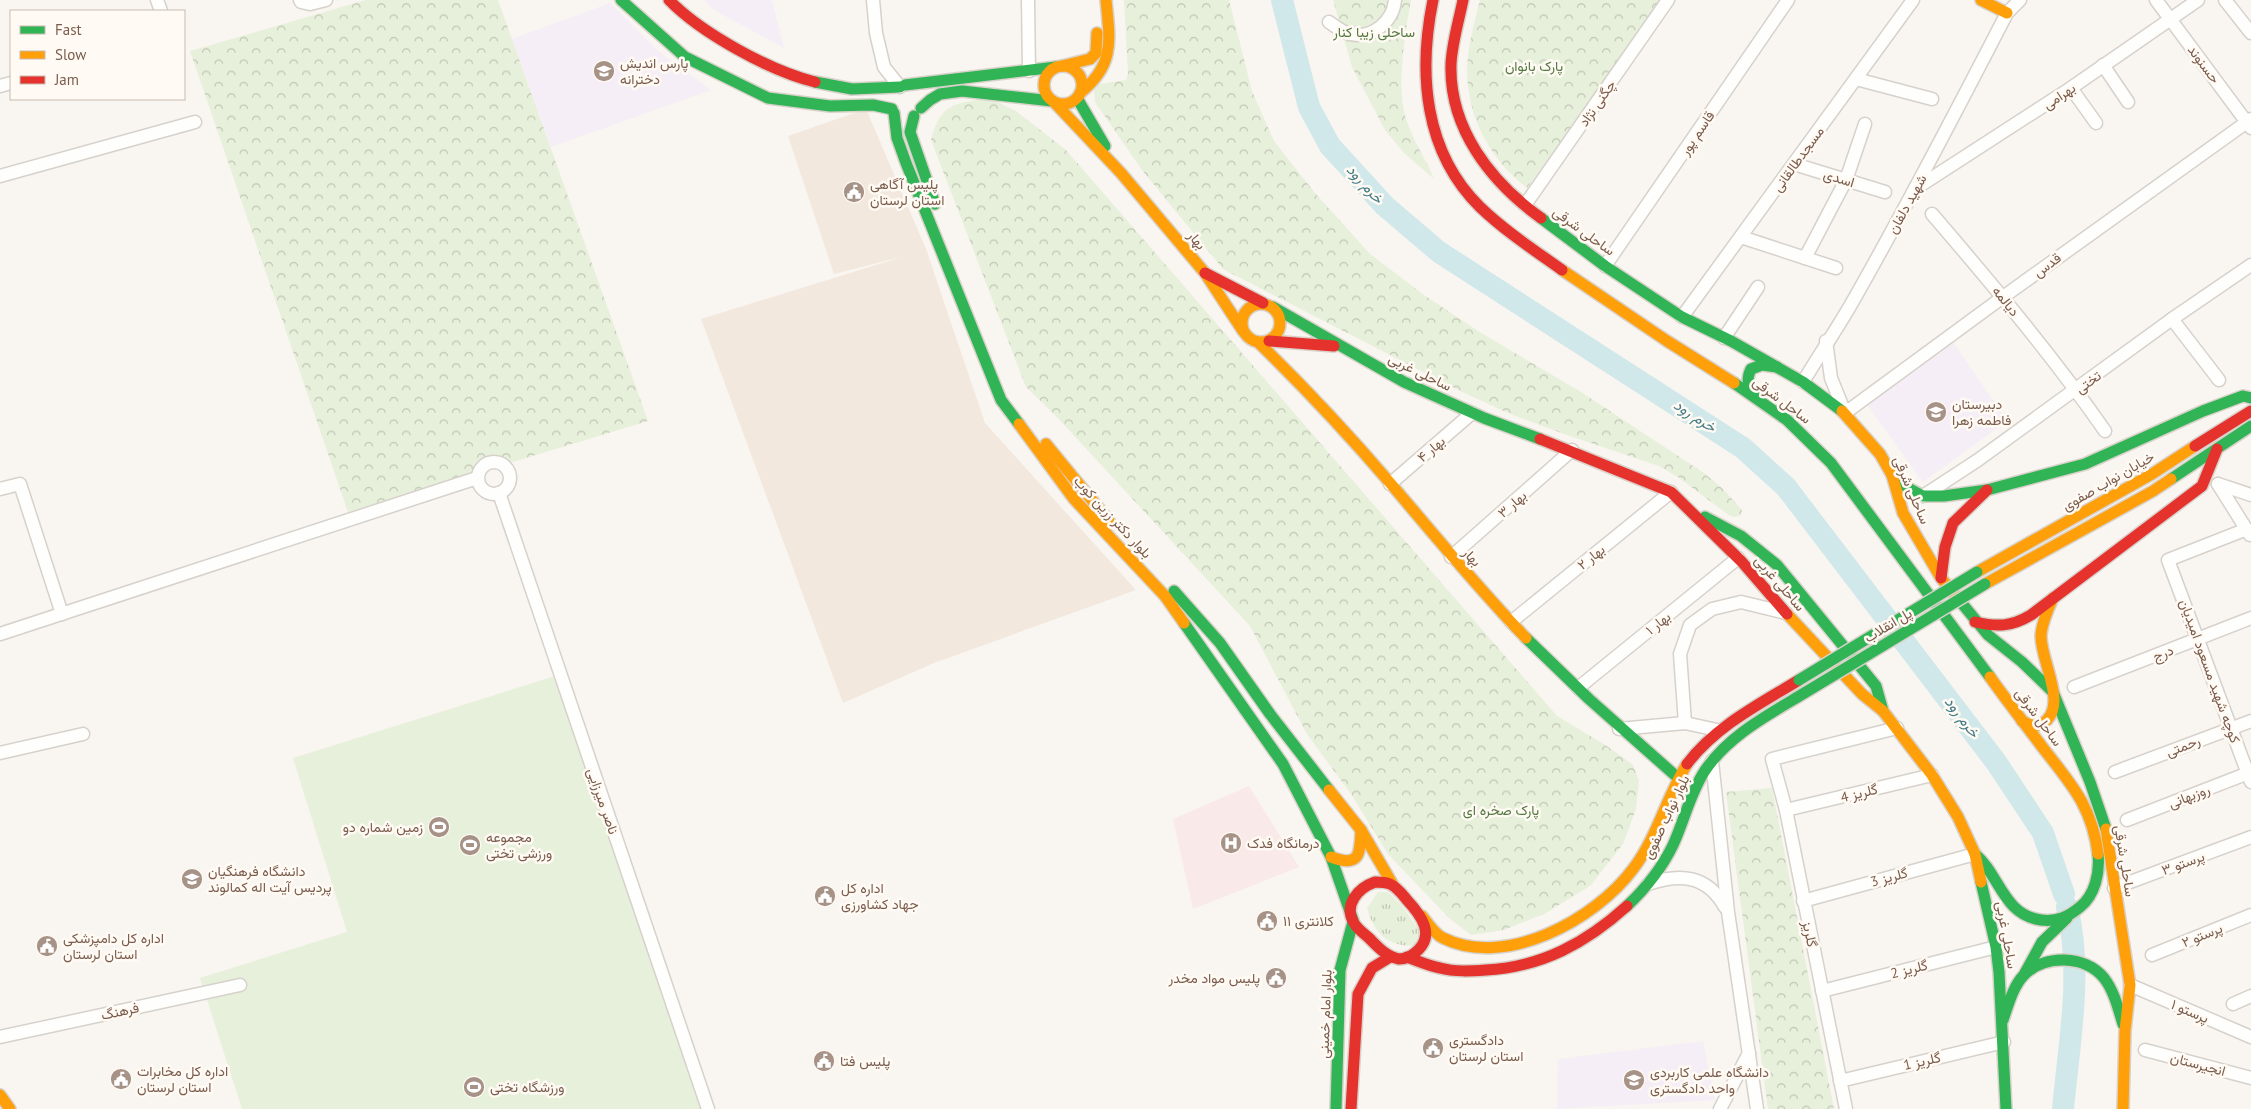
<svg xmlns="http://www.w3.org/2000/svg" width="2251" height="1109" viewBox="0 0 2251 1109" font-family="'PT Sans',Vazirmatn,sans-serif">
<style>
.residential{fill:#f2e8de}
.education{fill:#f6eef6}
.medical{fill:#fae9e9}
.grass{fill:url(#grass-tufts)}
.park{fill:url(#park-crowns)}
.garden{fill:#e7f0db}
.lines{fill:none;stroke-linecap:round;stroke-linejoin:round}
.river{stroke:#d0e8ea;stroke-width:22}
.street-casing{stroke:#d7d1cb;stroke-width:15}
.fast-casing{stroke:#d9d2cb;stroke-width:14}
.slow-casing{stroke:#d9d2cb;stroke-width:14}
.jam-casing{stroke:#d9d2cb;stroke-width:14}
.street{stroke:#fefefd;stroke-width:12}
.fast{stroke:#30b455;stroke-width:11}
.slow{stroke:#ff9f0a;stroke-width:11}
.jam{stroke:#e5322d;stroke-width:11}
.fast-bridge-casing{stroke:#d9d2cb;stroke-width:14;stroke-linecap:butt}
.fast-bridge{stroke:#30b455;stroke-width:11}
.labels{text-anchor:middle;stroke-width:5;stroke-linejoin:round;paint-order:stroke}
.park-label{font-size:14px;fill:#537a41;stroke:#fffaf3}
.poi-label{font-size:14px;fill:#7a5c4d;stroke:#fffaf3;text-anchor:start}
.street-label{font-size:14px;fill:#7a5c4d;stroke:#fffaf3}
.water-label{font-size:15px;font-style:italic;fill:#437c86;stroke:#fffaf3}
</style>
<defs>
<pattern id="grass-tufts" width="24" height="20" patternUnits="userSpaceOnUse" patternTransform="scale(1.25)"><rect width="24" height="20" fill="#e7f0db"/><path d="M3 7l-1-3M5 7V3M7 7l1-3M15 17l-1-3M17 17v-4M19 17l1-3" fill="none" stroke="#c0c6b4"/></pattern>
<pattern id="park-crowns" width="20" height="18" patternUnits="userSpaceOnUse" patternTransform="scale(1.25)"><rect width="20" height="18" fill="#e7f0db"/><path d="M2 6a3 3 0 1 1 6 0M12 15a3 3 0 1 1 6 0" fill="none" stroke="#c0c6b4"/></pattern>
</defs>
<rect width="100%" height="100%" fill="#f9f5f0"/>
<path class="residential" d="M866,109l60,140 59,174 151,167 -202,73 -91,40 -142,-384 204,-63 -71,18 -46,-138z"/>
<g class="education">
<path d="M704,0h68l12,48 -70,-38z"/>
<path d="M610,3l48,48 53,39 -160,57 -39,-108z"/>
<path d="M1953,342l54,79 -84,61 -57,-79z"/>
<path d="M1703,1041l12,59 -158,9 1,-50z"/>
</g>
<path class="medical" d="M1249,786l50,81 -106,42 -20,-90z"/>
<path class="grass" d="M1378,892h10l14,14 18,25 -6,15c-27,0 -40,-13 -47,-38z"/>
<g class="park">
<path d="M366,0h132l150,421 -300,91 -158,-461z"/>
<path d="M1124,0h105l23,91 22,50 41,52 55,61 54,41 54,36 103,61 123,81 18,15 20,22 -1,5 -6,2 -5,-1 -52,-39 -19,-11 -95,-32 -56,-21 -48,-22 -237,-122 -81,-99 -47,-68 -1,-12 6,-6 26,-4 2,-6z"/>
<path d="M1333,0h78c-6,35 -15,85 -5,119 7,22 20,40 28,60l-30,-26 -19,-23 -33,-63z"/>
<path d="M1480,0h184l-137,188c-36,-28 -59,-69 -60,-116 0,-24 7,-48 13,-72z"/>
<path d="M989,98l27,13 50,39 491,566 50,30 26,19 6,16 -3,28 -13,35 -32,41 -45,28 -42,17 -33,5 -22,-17 -61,-64 -37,-60 -44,-60 -57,-108 -195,-211 -29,-28 -95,-247c10,-37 22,-36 58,-42z"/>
<path d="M1772,788l62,321h-66l-42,-317z"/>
</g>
<path class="garden" d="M565,673l139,436h-462l-42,-131 147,-46 -54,-174z"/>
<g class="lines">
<g class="river">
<path d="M1282,0l27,107 21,39 55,60 54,46 304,196 43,39 210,275 47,71 21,61"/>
<path d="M2063,1109c6,-66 20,-137 4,-202"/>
</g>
<g class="street-casing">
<g id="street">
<path d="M157,0l4,11"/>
<path d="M300,0l1,2 9,2 16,-4"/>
<path d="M873,0l3,33 8,34 16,20"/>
<path d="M1028,0l1,71"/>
<path d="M2156,0l95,128"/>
<path d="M2225,0l26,33"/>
<path d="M1329,22c6,4 13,10 21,12 22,5 43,-12 45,-34"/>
<path d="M2103,65l25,37"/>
<path d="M1856,79l76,20"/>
<path d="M0,86l11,-3"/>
<path d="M2071,88l25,35"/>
<path d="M1794,164l91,28"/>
<path d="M0,176l195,-54"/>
<path d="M1918,187l153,-99 127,-88"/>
<path d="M1525,205l143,-205"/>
<path d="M1932,214c60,70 120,141 173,217"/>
<path d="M1741,237l95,31"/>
<path d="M1805,258l41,-78 19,-56"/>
<path d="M1605,266l183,-266"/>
<path d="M1682,317l231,-317"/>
<path d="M2172,319l47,61"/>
<path d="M1724,338l34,-51"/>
<path d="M1826,341l5,37 14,35 158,-116 248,-178"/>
<path d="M1803,382c16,-27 34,-53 50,-81 54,-95 104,-191 154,-288l13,-13"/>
<circle cx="494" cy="478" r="16"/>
<path d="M1390,484l82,-71"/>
<path d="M2218,484l32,51"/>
<path d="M2218,484l33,11"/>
<path d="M0,489l20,-5 42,130"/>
<path d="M499,493l209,616"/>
<path d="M1923,496l55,-36 194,-141 79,-54"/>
<path d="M2247,529l-79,31 83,222"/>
<path d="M1451,557l121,-107"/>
<path d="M1511,622l160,-130"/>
<path d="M0,634l477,-156"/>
<path d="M2074,687l177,-69"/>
<path d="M1578,688l160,-130"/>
<path d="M1685,723l-5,-69 10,-29 22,-16 29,-7 45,11"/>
<path d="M1619,729l66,-6 32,7"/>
<path d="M0,753l83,-19"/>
<path d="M1712,761l16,151 29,197"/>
<path d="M2115,772l136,-51"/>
<path d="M1786,810l146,-35"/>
<path d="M2127,820l124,-48"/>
<path d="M1648,884c32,-11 59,-9 77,23"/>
<path d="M2114,888l137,-51"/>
<path d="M1803,901l172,-47"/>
<path d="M2152,955l99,-40"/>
<path d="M2130,985l121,52"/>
<path d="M1822,991l174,-44"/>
<path d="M2233,1004l18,-8"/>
<path d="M0,1037l240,-52"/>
<path d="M2145,1050l106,28"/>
<path d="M1840,1081l164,-39"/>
<path d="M1720,1109l29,-56"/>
<path d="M1846,1109l-60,-299 -14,-51 125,-31"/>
</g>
</g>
<g class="fast-casing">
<g id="fast">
<path d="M621,0l64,57 83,41 62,8 43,-1 19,4"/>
<path d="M815,82l37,7 48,-2"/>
<path d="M905,85l151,-18"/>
<path d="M1077,98l28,48"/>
<path d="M921,108l9,-8 10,-6 22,-3 90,10"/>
<path d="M894,113l3,25 9,25 95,237 18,24"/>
<path d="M914,116l-4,16 25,72"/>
<path d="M1541,218l64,48 77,51 49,24 72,41 39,29"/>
<path d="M1273,307l131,75 80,36 56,21"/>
<path d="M1734,383l53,37 44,43 159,214"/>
<path d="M1757,397c-8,-9 -12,-16 -6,-28l11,-4 15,2"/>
<path d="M1892,475l16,13 15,8h21l43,-6 98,-26 118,-53 40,-15 8,2"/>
<path d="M2171,479l80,-53"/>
<path d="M1705,517l36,19 36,29 99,121 7,25"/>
<path d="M1174,591l46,52 50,71 59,76"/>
<path d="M1955,595l33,40 34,27 31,30 37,90 16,47"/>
<path d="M1184,623l99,141 48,93 22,63"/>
<path d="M1526,638l63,61 88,78"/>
<path d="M1975,854c25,21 28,61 66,66 16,2 27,-3 39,-13 15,-12 20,-34 18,-53"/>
<path d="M1981,882l15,65 3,25 7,137"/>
<path d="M1627,906c18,-17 35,-38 46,-61 11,-24 17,-51 31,-73 24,-37 66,-58 102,-80"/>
<path d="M2025,973l17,-31 25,-24"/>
<path d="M2003,1020c5,-14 10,-34 21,-45 21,-21 61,-20 80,3 10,13 14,30 19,46"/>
<path d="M1336,1109l4,-139 13,-48"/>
</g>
</g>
<g class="slow-casing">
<g id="slow">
<path d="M1981,0l26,13"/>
<path d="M1062,66l28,-7 6,-6 1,-20"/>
<circle cx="1063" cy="85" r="19"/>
<path d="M1080,93c35,-28 30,-52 26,-93"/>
<path d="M1054,102l67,71 84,100 38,58"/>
<path d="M1562,270l105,71 67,42"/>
<circle cx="1261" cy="323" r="19"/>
<path d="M1259,343c46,45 90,92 132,141 45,53 87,104 135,154"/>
<path d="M1842,411l38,43 12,21 11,38 38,65 14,17"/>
<path d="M1019,424l55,75 91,97 19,27"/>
<path d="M1046,444l63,77"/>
<path d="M1977,572l175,-98 43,-28"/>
<path d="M1985,584l168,-93 18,-12"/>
<path d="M1787,614l75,80 21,17 49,64 26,42 17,37 6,28"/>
<path d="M1990,677c17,24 35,47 53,71 28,36 49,58 55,106"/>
<path d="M2022,721c9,5 17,7 25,-1 19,-19 -7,-61 -6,-85 1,-13 7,-26 12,-37"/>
<path d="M1329,790l32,40 32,55"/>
<path d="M2106,829l24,156 -5,46 -2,78"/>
<path d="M1331,857c29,11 29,-3 30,-27"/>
<path d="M1422,916c6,7 12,18 21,22 62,31 152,-18 190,-69 24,-31 33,-71 54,-105"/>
<path d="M0,1095l10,14"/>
</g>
</g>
<g class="jam-casing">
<g id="jam">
<path d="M669,0c32,33 101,71 146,82"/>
<path d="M1433,0c-15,73 -9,152 47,207 25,24 54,43 82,63"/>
<path d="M1463,0c-4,20 -11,43 -12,64 -2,65 40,118 90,154"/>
<path d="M1205,273l58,30"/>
<path d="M1269,341l65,5"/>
<path d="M1540,439l131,53 71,70 45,52"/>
<path d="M2195,446l56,-35"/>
<path d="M1941,578l4,-31 8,-24 34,-33"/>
<path d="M1975,622c22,5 36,5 56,-7l171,-129 15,-37"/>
<path d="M1687,764c29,-38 71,-59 112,-84"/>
<path d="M1375,882c5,0 10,0 15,2 7,3 12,10 17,16 14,15 29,35 9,52 -5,5 -11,7 -17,7 -12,-2 -21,-12 -29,-20 -5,-5 -12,-9 -16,-16 -11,-18 4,-35 21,-41z"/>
<path d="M1407,957c11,4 22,9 33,11 15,4 31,3 46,2 56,-3 100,-27 141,-64"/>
<path d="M1351,1109l7,-115 14,-26 18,-11"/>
</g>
</g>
<use href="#street" class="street"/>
<use href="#fast" class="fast"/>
<use href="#slow" class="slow"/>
<use href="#jam" class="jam"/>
<g class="fast-bridge-casing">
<g id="fast-bridge">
<path d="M1799,680l178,-108"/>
<path d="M1806,692l179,-108"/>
</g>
</g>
<use href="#fast-bridge" class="fast-bridge"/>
</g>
<defs>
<g id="school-disc" transform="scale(1.125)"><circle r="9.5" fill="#a69286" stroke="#fffaf3"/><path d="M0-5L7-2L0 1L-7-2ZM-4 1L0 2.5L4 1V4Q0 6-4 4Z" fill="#fff"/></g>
<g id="civic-disc" transform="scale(1.125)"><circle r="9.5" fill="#a69286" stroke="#fffaf3"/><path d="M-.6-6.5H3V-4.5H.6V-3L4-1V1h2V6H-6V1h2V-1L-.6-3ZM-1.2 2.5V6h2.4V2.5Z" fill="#fff"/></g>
<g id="stadium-disc" transform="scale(1.125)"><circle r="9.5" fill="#a69286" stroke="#fffaf3"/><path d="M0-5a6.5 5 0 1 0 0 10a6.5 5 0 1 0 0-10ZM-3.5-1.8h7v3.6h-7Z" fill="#fff"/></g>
<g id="hospital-disc" transform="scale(1.125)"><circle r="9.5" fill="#a69286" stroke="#fffaf3"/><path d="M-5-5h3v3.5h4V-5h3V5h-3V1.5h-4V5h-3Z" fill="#fff"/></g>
<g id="university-disc" transform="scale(1.125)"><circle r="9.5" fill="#a69286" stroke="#fffaf3"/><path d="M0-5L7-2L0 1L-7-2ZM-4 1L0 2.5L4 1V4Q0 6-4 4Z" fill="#fff"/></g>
</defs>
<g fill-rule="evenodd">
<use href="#school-disc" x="604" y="71"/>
<use href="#civic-disc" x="854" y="192"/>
<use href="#school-disc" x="1936" y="412"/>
<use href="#stadium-disc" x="439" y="827"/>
<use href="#hospital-disc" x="1231" y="843"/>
<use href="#stadium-disc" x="470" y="845"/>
<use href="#university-disc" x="192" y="879"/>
<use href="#civic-disc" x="825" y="896"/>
<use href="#civic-disc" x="1267" y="921"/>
<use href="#civic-disc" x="47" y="946"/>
<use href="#civic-disc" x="1276" y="978"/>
<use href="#civic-disc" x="1433" y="1048"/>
<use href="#civic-disc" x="824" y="1061"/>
<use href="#civic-disc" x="121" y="1079"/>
<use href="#university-disc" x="1634" y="1080"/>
<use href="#stadium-disc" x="474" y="1087"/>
</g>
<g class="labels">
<g class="park-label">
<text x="1374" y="37">ساحلی زیبا کنار</text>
<text x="1534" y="71">پارک بانوان</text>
<text x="1501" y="815">پارک صخره ای</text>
</g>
<g class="poi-label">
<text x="620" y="68">پارس اندیش<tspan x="620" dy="16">دخترانه</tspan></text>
<text x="870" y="189">پلیس آگاهی<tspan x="870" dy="16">استان لرستان</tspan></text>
<text x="1952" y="409">دبیرستان<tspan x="1952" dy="16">فاطمه زهرا</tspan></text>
<text x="423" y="832" text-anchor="end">زمین شماره دو</text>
<text x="486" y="842">مجموعه<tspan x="486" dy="16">ورزشی تختی</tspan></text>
<text x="1247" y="848">درمانگاه فدک</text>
<text x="208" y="876">دانشگاه فرهنگیان<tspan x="208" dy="16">پردیس آیت اله کمالوند</tspan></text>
<text x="841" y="893">اداره کل<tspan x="841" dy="16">جهاد کشاورزی</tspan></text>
<text x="1283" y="926">کلانتری ۱۱</text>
<text x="63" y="943">اداره کل دامپزشکی<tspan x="63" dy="16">استان لرستان</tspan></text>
<text x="1260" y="983" text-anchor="end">پلیس مواد مخدر</text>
<text x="1449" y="1045">دادگستری<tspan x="1449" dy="16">استان لرستان</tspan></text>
<text x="840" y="1066">پلیس فتا</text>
<text x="137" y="1076">اداره کل مخابرات<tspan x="137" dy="16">استان لرستان</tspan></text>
<text x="1650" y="1077">دانشگاه علمی کاربردی<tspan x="1650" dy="16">واحد دادگستری</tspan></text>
<text x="490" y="1092">ورزشگاه تختی</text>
</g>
<g class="street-label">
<text transform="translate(2204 64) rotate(53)" y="5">حسنوند</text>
<text transform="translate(2059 96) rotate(-34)" y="5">بهرامی</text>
<text transform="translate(1597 103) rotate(-55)" y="5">چگنی نژاد</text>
<text transform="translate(1697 133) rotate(-56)" y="5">قاسم پور</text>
<text transform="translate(1798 159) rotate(-54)" y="5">مسجدطالقانی</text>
<text transform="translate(1839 178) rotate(17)" y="5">اسدی</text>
<text transform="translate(1907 204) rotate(-61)" y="5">شهید دلفان</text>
<text transform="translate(1584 231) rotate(36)" y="5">ساحلی شرقی</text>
<text transform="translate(1197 240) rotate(50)" y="5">بهار</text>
<text transform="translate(2047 265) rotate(-36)" y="5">قدس</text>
<text transform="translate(2006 301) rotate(51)" y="5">دیالمه</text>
<text transform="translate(1420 372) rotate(26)" y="5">ساحلی غربی</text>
<text transform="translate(2088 382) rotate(-36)" y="5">تختی</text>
<text transform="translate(1782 400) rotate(37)" y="5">ساحل شرقی</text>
<text transform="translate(1431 449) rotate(-41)" y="5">بهار ۴</text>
<text transform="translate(2108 481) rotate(-30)" y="5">خیابان نواب صفوی</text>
<text transform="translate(1912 490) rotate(67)" y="5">ساحلی شرقی</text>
<text transform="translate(1512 504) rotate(-41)" y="5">بهار ۳</text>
<text transform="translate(1113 517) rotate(47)" y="5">بلوار دکتر زرین کوب</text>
<text transform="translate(1472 557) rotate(47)" y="5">بهار</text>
<text transform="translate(1591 557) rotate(-39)" y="5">بهار ۲</text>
<text transform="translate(1780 583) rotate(49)" y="5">ساحلی غربی</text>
<text transform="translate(1658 623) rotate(-39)" y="5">بهار ۱</text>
<text transform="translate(1888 625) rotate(-31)" y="5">پل انقلاب</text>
<text transform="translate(2163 653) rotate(-21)" y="5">درج</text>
<text transform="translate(2210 671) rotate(70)" y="5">کوچه شهید مسعود امیدیان</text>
<text transform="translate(2039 717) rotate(53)" y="5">ساحل شرقی</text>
<text transform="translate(2183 746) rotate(-21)" y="5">رحمتی</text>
<text transform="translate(1859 793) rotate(-14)" y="5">گلریز 4</text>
<text transform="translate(2189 796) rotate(-21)" y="5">روزبهانی</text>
<text transform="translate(603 801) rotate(71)" y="5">ناصر میرزایی</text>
<text transform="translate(1666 817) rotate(-65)" y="5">بلوار نواب صفوی</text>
<text transform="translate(2125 861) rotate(81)" y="5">ساحلی شرقی</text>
<text transform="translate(2183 863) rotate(-20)" y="5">پرستو ۳</text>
<text transform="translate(1889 877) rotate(-15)" y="5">گلریز 3</text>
<text transform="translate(1810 934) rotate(78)" y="5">گلریز</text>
<text transform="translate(2007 935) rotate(80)" y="5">ساحلی غربی</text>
<text transform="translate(2202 935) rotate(-22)" y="5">پرستو ۲</text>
<text transform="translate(1909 969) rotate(-14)" y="5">گلریز 2</text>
<text transform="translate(120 1011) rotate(-12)" y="5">فرهنگ</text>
<text transform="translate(2190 1011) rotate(23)" y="5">پرستو ۱</text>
<text transform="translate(1325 1014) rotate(-88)" y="5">بلوار امام خمینی</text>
<text transform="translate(1922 1061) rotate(-13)" y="5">گلریز 1</text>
<text transform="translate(2198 1064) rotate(15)" y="5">انجیرستان</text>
</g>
<g class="water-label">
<text transform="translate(1365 184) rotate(48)" y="5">خرم رود</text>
<text transform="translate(1695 416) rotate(33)" y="5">خرم رود</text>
<text transform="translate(1962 717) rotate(53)" y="5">خرم رود</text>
</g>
</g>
<rect x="10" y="10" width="175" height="90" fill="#fffaf3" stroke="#cabbb1"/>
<rect x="20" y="26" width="25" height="8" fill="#30b455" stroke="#cabbb1"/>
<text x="55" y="35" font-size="15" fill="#7a5c4d">Fast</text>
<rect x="20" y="51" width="25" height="8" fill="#ff9f0a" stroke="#cabbb1"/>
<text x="55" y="60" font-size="15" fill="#7a5c4d">Slow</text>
<rect x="20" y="76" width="25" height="8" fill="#e5322d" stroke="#cabbb1"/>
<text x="55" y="85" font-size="15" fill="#7a5c4d">Jam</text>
</svg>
